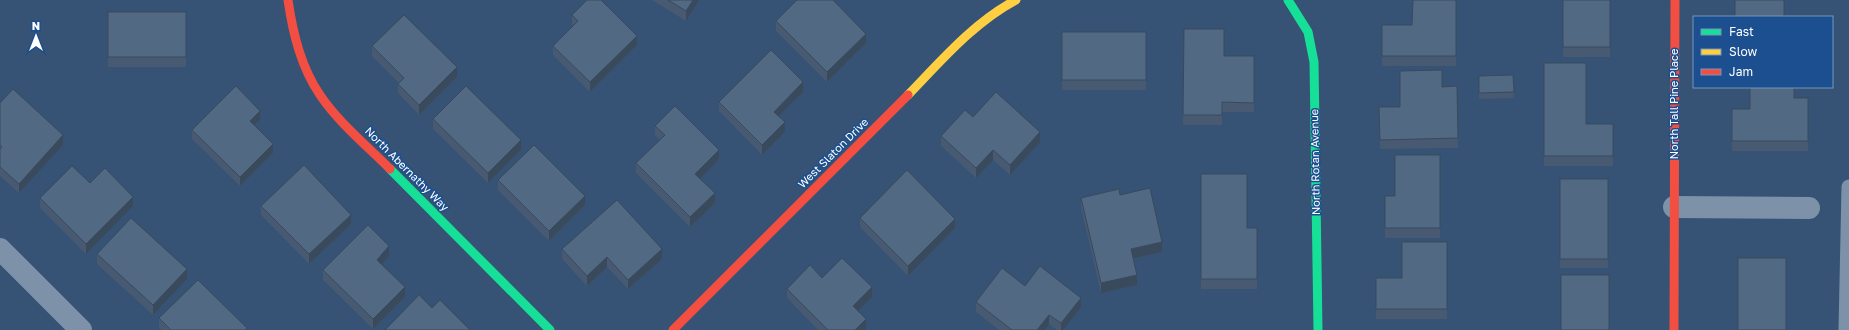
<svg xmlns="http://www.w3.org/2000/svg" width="1849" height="330" viewBox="0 0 1849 330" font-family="'Golos Text',sans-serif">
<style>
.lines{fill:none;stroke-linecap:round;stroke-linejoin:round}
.lane{stroke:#7d92a8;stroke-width:15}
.street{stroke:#7d92a8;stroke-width:22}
.fast{stroke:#16e098;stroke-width:9}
.slow{stroke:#ffcf43;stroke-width:9}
.jam{stroke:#f24e42;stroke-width:9}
.wall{fill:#475a72}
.shaded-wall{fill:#394a5c}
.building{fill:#526984;stroke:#394a5c}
.labels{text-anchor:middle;stroke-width:3;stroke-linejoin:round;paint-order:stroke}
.street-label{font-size:11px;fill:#fff;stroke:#1b4f8f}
</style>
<rect width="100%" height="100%" fill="#365274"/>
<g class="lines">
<path class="lane" d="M1846,330l3,-143"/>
<g class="street">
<path d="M1674,207l135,1"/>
<path d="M0,249l81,81"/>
</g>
<g class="fast">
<path d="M1288,0l20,32 6,30 4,268"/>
<path d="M390,169l160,161"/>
</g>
<path class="slow" d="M908,95c33,-34 65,-72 108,-95"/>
<g class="jam">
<path d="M288,0c5,34 13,67 32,95 19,28 46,50 70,74"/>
<path d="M673,330l235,-235"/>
<path d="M1674,330l1,-330"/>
</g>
</g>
<g class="wall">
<path d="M652,0h47l-13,21z"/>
<path d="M1456,0v66h-74v-41h30z"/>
<rect x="1563" y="0" width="47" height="57"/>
<rect x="108" y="12" width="78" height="55"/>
<path d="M572,15l65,30 -47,47 -37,-37v-9l21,-20 -2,-2z"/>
<path d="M776,21l90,22 -39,39 -51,-51z"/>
<path d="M1184,29l40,27h30v56h-32v13h-39z"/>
<rect x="1062" y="32" width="84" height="58"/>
<path d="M372,46l85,31 -38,38 -21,-22v-9l1,-1 -27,-27z"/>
<path d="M1544,63l42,61h27v42h-69z"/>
<path d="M1513,75l1,23 -35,1v-23z"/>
<path d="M1457,86l1,62 -78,1 -1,-42h21l42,-20z"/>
<path d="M803,92l-24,24 6,16 -23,23 -43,-44v-9z"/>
<path d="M1794,98h14v53h-76v-42h18z"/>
<path d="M0,103l63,42 -44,48 -19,-17z"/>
<path d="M973,117l67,25 -30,33 -17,-15 -17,18 -35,-32v-10z"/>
<path d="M433,119l88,31 -33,33 -55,-54z"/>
<path d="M260,120l-5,6 18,27 -33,33 -48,-47v-9z"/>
<path d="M655,126l64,33 -19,20 15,24 -25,24 -54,-54v-10l24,-23 -5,-5z"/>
<path d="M1440,155v83h-55v-42h10z"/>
<path d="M1201,174l46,54h10v61h-56z"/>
<rect x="1560" y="179" width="48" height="89"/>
<path d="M498,180l87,25 -36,36 -51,-51z"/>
<path d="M90,183l43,23 -47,48 -46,-46v-10z"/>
<path d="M1120,195l42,57 -29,7 4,26 -36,8 -20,-85v-10z"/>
<path d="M261,206l90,18 -42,40 -48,-49z"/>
<path d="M860,218l95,10 -47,48 -48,-49z"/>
<path d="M1447,242v77h-71v-41h26z"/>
<path d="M562,249l100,10 -34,30 -21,-22 -20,19 -25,-27z"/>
<path d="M97,254l90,25 -34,36 -56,-51z"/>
<path d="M389,256l-8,8 24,33 -32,32 -50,-49v-10z"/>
<path d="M822,278l50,19 -14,14 8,18 -1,1h-47l-31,-32v-9z"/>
<path d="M1025,286l56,21 -18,23h-6l-8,-6 -4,6h-46l-23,-18v-10z"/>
<path d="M159,318l88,12h-85l-3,-2z"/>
</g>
<g class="shaded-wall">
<path d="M693,0h6l-13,21v-10z"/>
<path d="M866,34v9l-39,39v-10z"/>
<path d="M637,36v9l-47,47v-10z"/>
<path d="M457,67v10l-38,38v-10z"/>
<path d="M803,82v10l-29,29v-9z"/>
<path d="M260,111v9l-10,10v-9z"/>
<path d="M785,122v10l-23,23v-10z"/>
<path d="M1040,132v10l-30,33v-10z"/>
<path d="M63,135v10l-44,48v-9z"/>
<path d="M521,140v10l-33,33v-10z"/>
<path d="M273,144v9l-33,33v-9z"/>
<path d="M719,150v9l-24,25v-10z"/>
<path d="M993,150v10l-17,18v-10z"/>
<path d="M715,193v10l-25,24v-10z"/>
<path d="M585,196v9l-36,36v-10z"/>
<path d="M133,197v9l-47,48v-10z"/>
<path d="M351,215v9l-42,40v-10z"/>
<path d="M955,219v9l-47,48v-10z"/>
<path d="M1162,242v10l-31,7v-10z"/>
<path d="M389,246v10l-12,13v-9z"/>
<path d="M662,249v10l-34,30v-9z"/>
<path d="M607,257v10l-20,19v-10z"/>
<path d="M187,269v10l-34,36v-10z"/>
<path d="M1137,275v10l-36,8v-10z"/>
<path d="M405,287v10l-32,32v-10z"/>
<path d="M872,287v10l-19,19v-10z"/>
<path d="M1081,298v9l-18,23h-2v-7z"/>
<path d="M1049,315v9l-4,6h-8z"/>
<path d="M866,319v10l-1,1h-10z"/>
</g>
<g class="building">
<path d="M587,0h14l36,36 -47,46 -37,-36 25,-25 -6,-6z"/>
<path d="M668,0h25l-7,11z"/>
<path d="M797,0h36l33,34 -39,38 -51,-51z"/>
<path d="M1413,0h43v56h-74v-31h30z"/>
<rect x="1563" y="0" width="47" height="47"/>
<rect x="1735" y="0" width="49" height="17"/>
<rect x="108" y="12" width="78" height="45"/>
<path d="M404,15l53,52 -38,38 -21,-21 6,-6 -32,-32z"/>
<path d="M1184,29h40v27h30v47l-32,-1v13h-39z"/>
<rect x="1062" y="32" width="84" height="48"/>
<path d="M771,50l32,32 -29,30 11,10 -23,23 -43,-43z"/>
<path d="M1544,63h42v61h27v32h-69z"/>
<path d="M1442,70v17l15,-1 1,52 -78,2 -1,-33h21v-36z"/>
<path d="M1513,75l1,17 -35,1v-17z"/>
<path d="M236,86l24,25 -10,10 23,23 -33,33 -48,-47z"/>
<path d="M466,86l55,54 -33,33 -55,-54z"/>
<path d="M1750,87h44v11h14v43h-76v-32h18z"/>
<path d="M13,89l50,46 -44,49 -19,-17v-18l2,-2 -2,-2v-42z"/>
<path d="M996,92l44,40 -30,33 -17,-15 -17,18 -35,-32 24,-26 8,7z"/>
<path d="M675,106l44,44 -24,24 20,19 -25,24 -54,-54 29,-28 -10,-9z"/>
<path d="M534,145l51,51 -36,35 -51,-51z"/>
<path d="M1395,155h45v73h-55v-32h10z"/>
<path d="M304,165l47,50 -42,39 -48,-48z"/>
<path d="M72,166l18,17 15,-15 28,29 -47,47 -46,-46z"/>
<path d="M907,170l48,49 -47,47 -48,-48z"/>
<path d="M1201,174h46v54h10v51h-56z"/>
<rect x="1560" y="179" width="48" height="80"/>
<path d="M1150,188l12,54 -31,7 6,26 -36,8 -20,-85 38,-9 1,6z"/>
<path d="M617,200l45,49 -34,31 -21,-23 -20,19 -25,-27z"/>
<path d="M131,218l56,51 -34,36 -56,-51z"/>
<path d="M368,225l21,21 -12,14 28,27 -32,32 -50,-49z"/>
<path d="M1402,242h45v67h-71v-31h26z"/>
<path d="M842,258l30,29 -19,19 13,13 -11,11h-27l-41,-41 23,-24 12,13z"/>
<rect x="1738" y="258" width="48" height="72"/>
<path d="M1040,266l41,32 -20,25 -12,-8 -12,15h-25l-36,-28 26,-34 23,18z"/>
<rect x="1561" y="275" width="48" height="55"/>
<path d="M198,280l49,48 -2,2h-74l-12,-12z"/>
<path d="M419,295l13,13 8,-8 30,30h-85z"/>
</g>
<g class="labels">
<g class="street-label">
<text transform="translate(1674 104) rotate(-90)" y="4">North Tall Pine Place</text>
<text transform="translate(833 153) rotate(-45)" y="4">West Slaton Drive</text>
<text transform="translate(1315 162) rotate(-91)" y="4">North Rotan Avenue</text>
<text transform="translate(407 169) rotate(45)" y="4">North Abernathy Way</text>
</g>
</g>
<rect x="1693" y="16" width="140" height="72" fill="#1b4f8f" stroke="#7695bc"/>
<rect x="1701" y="29" width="20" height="6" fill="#16e098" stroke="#7695bc"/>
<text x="1729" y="36" font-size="12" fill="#ffffff">Fast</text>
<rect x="1701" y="49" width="20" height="6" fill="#ffcf43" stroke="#7695bc"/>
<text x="1729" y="56" font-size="12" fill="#ffffff">Slow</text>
<rect x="1701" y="69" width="20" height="6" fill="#f24e42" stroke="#7695bc"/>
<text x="1729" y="76" font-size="12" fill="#ffffff">Jam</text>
<g transform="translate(36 36)" stroke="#1b4f8f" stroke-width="3" paint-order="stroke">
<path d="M0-3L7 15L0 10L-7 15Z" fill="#ffffff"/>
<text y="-6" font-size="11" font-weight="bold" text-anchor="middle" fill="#ffffff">N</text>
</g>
</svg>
